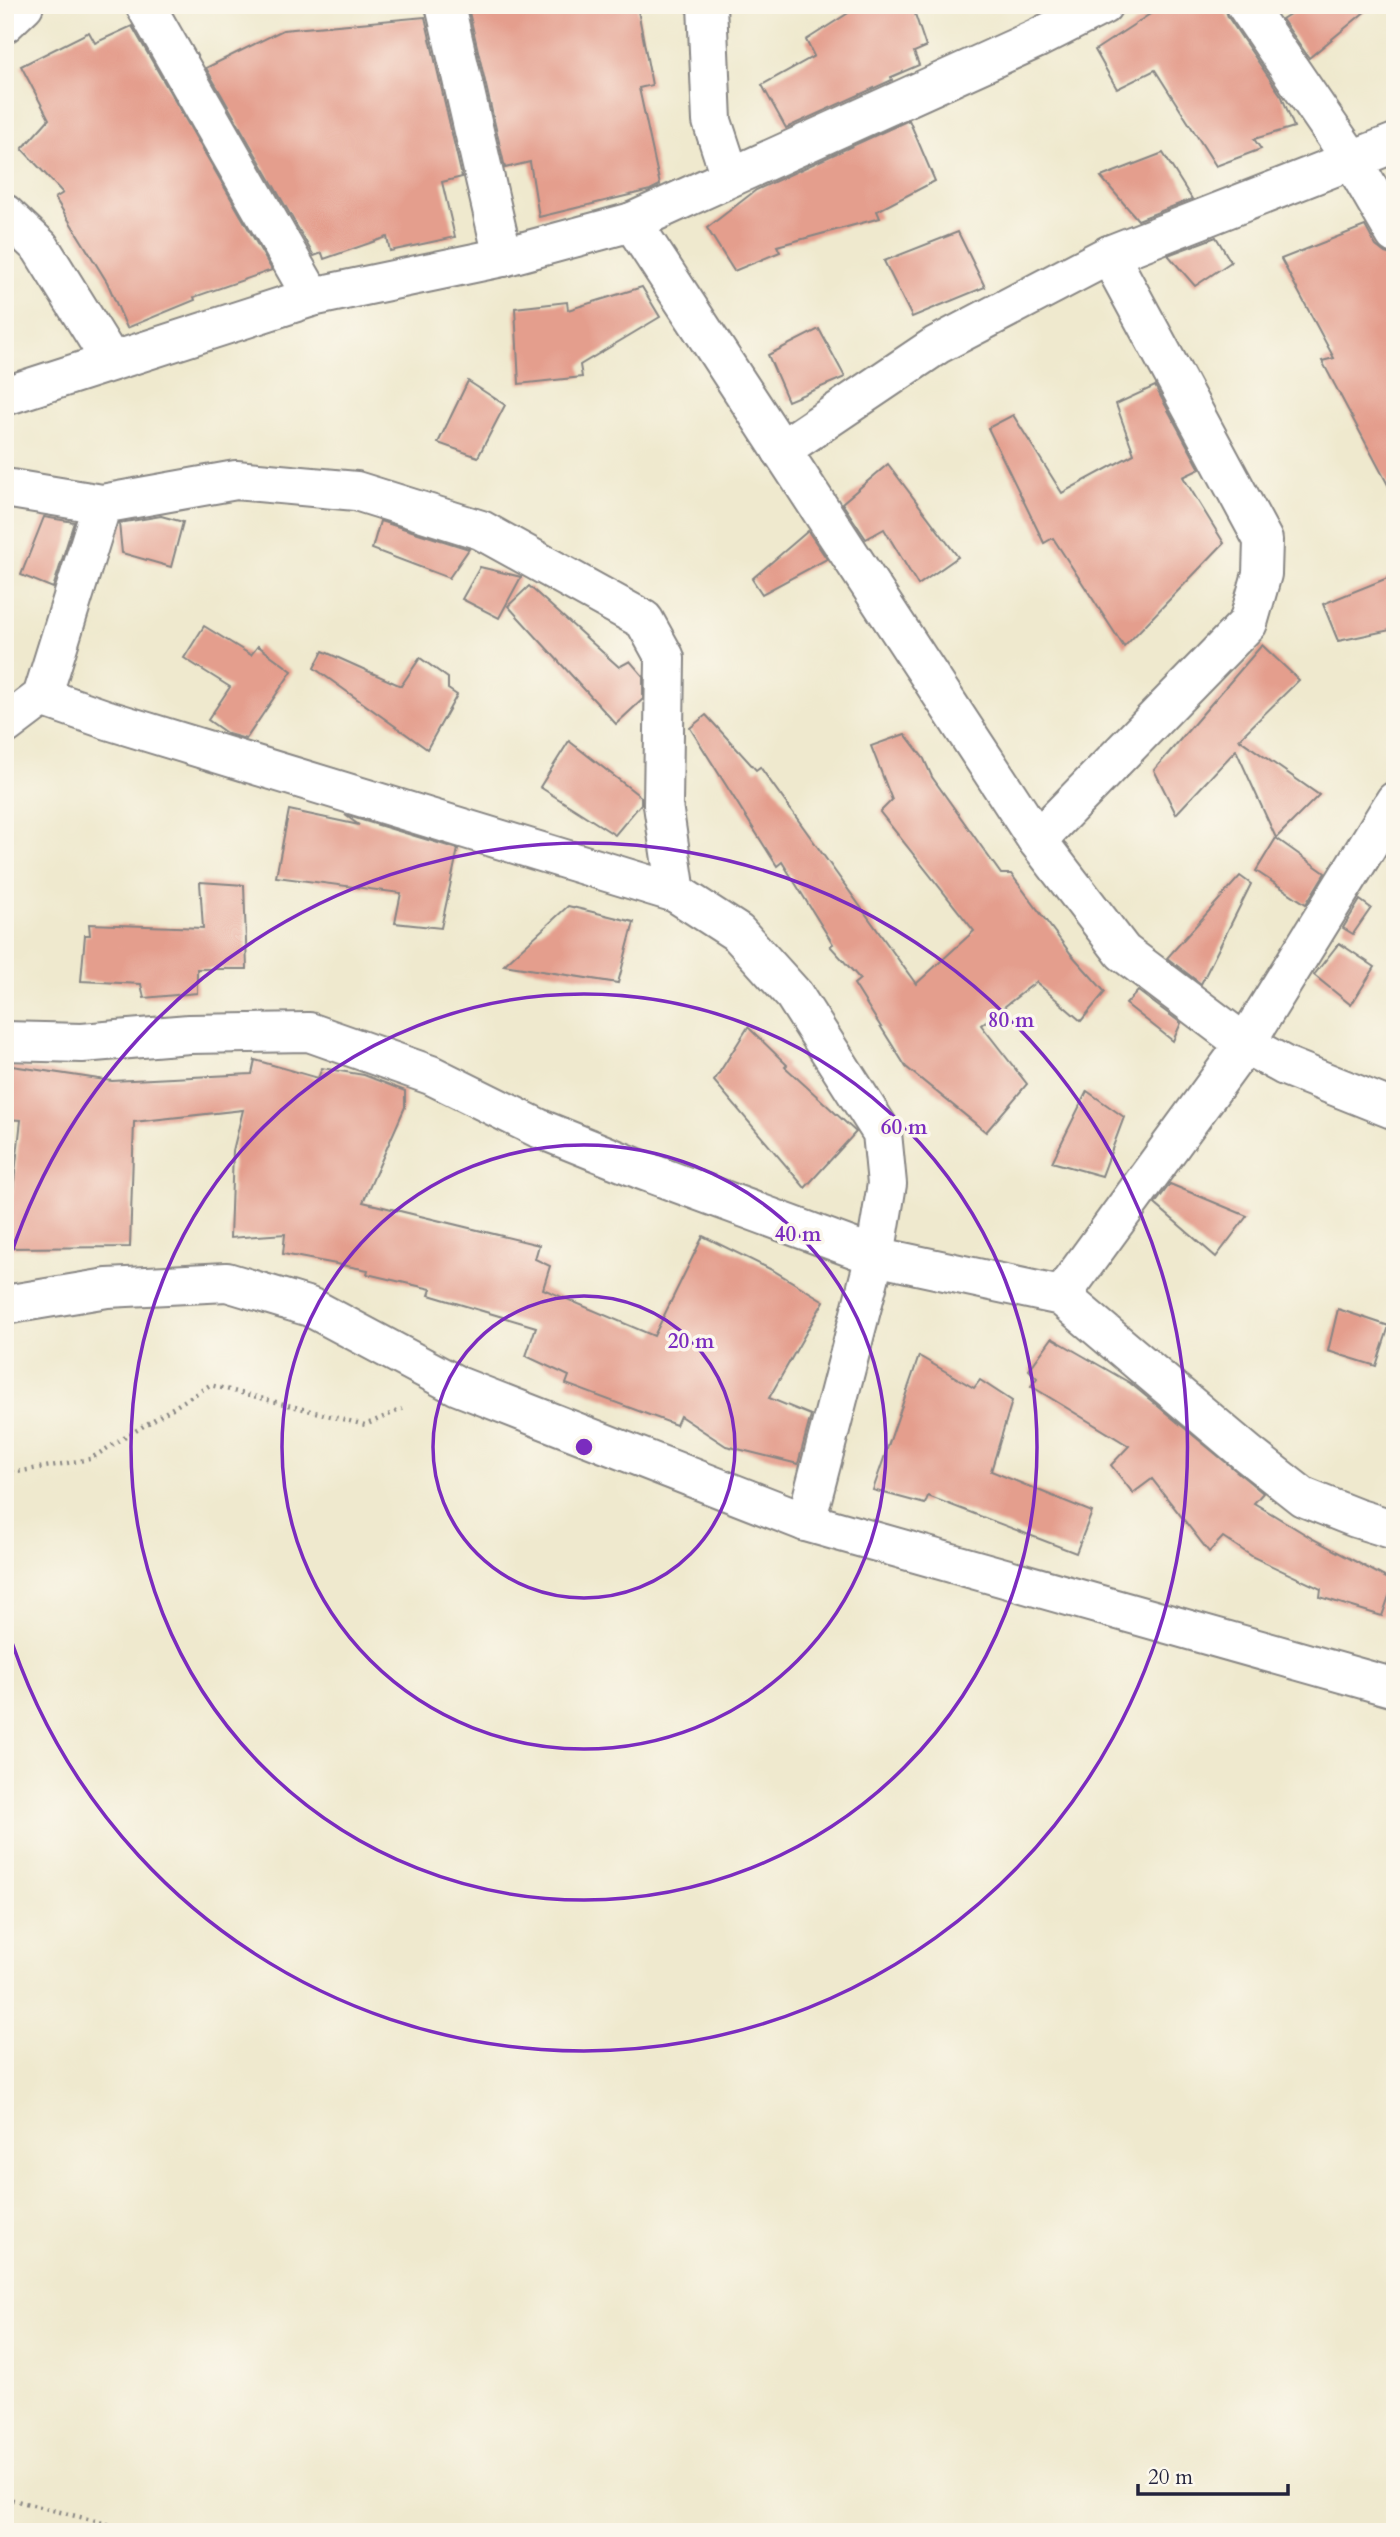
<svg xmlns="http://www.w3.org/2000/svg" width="1400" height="2537" viewBox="0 0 1400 2537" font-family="Cardo,serif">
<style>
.building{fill:#e49e8d}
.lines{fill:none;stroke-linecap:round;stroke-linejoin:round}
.minor-casing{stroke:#888684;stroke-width:42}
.path{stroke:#888684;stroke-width:4.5;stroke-dasharray:2 5;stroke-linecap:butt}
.minor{stroke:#fff;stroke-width:38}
.ring{fill:none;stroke:#7b2cbf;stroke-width:3.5}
.centre{fill:#7b2cbf;stroke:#fbf7ec;stroke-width:3.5}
.ring-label{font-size:21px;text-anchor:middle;font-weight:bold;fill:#7b2cbf;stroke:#fbf7ec;stroke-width:7;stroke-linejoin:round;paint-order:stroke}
</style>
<rect width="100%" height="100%" fill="#fbf7ec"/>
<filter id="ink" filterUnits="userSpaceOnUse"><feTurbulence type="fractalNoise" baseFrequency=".0143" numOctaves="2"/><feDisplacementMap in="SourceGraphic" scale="14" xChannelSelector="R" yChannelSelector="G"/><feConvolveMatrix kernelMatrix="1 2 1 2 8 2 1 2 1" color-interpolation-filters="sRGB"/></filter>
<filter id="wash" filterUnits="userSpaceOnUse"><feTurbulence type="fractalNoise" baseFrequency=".00686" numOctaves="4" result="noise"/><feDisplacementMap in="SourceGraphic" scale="28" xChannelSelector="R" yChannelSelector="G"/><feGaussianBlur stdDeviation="1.57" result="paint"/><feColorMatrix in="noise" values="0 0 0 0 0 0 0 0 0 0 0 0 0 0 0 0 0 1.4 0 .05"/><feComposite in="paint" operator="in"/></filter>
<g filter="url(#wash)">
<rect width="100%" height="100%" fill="#efe9ce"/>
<g id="blocks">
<g class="building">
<path d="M543,5h94l15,80 -13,3 21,97 -10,5 -111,27 -9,-55 -25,6 -36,-156z"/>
<path d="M861,5h51l14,42 -12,5 5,13 -28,12 1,3 -106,48 -24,-43 52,-29 -8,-16z"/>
<path d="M1164,5h60l4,12 54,80 12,30 -40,12 7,10 -45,17 -61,-96 -38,19 -22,-39z"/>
<path d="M1304,5h69l-64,53 -27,-39z"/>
<path d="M425,17l37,160 -20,5 13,55 -65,14 -3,-14 -63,22 -2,-6 -8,3 -108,-188 77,-38z"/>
<path d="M132,26l140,244 -78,27 1,3 -68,28 -20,-46 -52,-84 8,-5 -41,-44 27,-30 -28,-53 68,-34 6,11z"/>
<path d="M909,120l26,61 -58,30 3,7 -103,28 3,6 -46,19 -27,-43 49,-38z"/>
<path d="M1163,153l29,46 -54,21 -37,-43z"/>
<path d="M1365,226l11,20 9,7 10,3v242l-73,-137 12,-3 -53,-99z"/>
<path d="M958,232l27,55 -73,30 -28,-56z"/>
<path d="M1216,237l15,25 -36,24 -27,-31z"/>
<path d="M642,287l18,30 -80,48 2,12 -63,7 -4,-76 52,-6 1,8z"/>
<path d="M819,329l26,48 -57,24 -20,-46z"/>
<path d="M468,381l37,24 -27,52 -40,-14z"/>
<path d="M1155,386l45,83 -17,8 41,66 -100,104 -71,-109 -9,5 -56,-115 25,-13 49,78 72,-39 -18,-50z"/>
<path d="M888,464l70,93 -40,28 -34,-56 -18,10 -24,-36z"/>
<path d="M161,516l22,6 -12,45 -49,-14 -3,-30z"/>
<path d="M44,517l30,5 -21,66 -32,-13z"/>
<path d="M380,521l89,28 -20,29 -77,-29z"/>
<path d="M808,531l19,28 -65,35 -10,-15z"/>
<path d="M480,567l41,10 -22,41 -37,-19z"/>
<path d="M1395,575v54l-57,12 -15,-37z"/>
<path d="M529,586l90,81 11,-6 13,15v23l-27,25 -108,-118z"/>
<path d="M204,626l47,29 7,-9 34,25 -46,68 -18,-5 -20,-14 22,-33 -46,-29z"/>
<path d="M1262,645l37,35 -60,59 80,56 -43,43 -40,-88 -60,64 -22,-44z"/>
<path d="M323,651l78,35 19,-28 28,20v11l9,6 -30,54 -113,-81z"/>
<path d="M706,715l50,55 4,-3 156,217 58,-53 -94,-119 12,-12 -21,-54 34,-12 19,25 8,18 69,97h10l60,80 34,38 -24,29 -45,-39 -55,43 46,59 -41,48 -80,-65 -52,-83 6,-5 -30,-33 3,-2 -51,-82 -5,4 -87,-138z"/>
<path d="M569,741l72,56v7l-26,31 -75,-48z"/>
<path d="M289,810l70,15 -14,-10 113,34 -17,79 -46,-5 6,-30 -125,-16z"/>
<path d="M1276,838l49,35 -19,31 -50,-33z"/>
<path d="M1240,876l11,8 -50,100 -34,-26z"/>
<path d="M200,882l44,3 3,84h-50v24l-53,5 -3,-14 -60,-3 4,-46h5l-1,-11 114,4z"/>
<path d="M1360,900l11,8 -18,26 -10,-6z"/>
<path d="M568,906l66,16 -16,61 -114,-18z"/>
<path d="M1339,943l36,24 -24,38 -37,-30z"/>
<path d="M1138,991l43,32 -8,18 -47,-37z"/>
<path d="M748,1027l39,38 -2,2 71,65 -51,56 -91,-107z"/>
<path d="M255,1060l63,18 4,-10 42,7 41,16v16l-42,95 176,43 -4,14 15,7 -7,23 111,47 49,-100 71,35 50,30 -55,97 42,17 -13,49 -72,-18 -46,-30 -4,9 -110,-41 3,-8 -43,-20 10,-29 -107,-32 2,-6 -64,-15 1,-4 -85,-16 2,-20 -55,4 3,-87 10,-41 -109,12 -4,125 -125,1 2,-40h4l10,-88 -16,-1v-54l107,16 140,-7z"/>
<path d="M1087,1091l37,26 -22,59 -50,-14z"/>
<path d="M1170,1184l77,32 -31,41 -61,-53z"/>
<path d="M1338,1309l51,17 -13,40 -48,-15z"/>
<path d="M1052,1338l78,45 133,110 -9,10 59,36 81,43 -12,34 -62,-19 1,-8 -68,-32 -30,-20 -14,15 -57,-73 -19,14 -22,-28 18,-19 -98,-60 6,-8 -8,-8z"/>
<path d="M919,1356l55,32 6,-8 32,21 -21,70 101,41 -16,41 -148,-57 -3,8 -52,-14z"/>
</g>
</g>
</g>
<g filter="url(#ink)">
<use href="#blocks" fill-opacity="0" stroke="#888684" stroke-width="2"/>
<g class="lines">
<g class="minor-casing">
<g id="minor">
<path d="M145,5l167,292"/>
<path d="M445,5l58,252"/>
<path d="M707,5l5,116 18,55"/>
<path d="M1246,5l106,155 43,74"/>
<path d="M5,23l19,-18"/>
<path d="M5,214l35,33 71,114"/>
<path d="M632,222l405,618 86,112 122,92 40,22 110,44"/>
<path d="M5,396l307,-99 191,-40 129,-35 406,-184 65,-33"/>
<path d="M781,450l156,-105 172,-90 286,-112"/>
<path d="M5,488l97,16 134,-24 120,11 125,39 163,90 21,38 -2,147 13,88"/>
<path d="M42,697l66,23 568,173 62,40 56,62 88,138 5,51 -12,72 -69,266"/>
<path d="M5,725l37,-28 60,-193"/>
<path d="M1037,840l211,-217 14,-49 1,-34 -154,-285"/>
<path d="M5,1041l77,2 107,-9 120,-2 122,43 107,53 104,42 233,86 186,40 187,158 55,43 53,21 39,12"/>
<path d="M1061,1296l184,-252 150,-243"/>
<path d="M5,1305l102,-17 120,-6 83,25 148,79 348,136 589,166"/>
</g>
</g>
<g class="path">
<path d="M5,1474l85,-15 120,-74 155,40 37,-16"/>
<path d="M5,2498l134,34"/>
</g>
<use href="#minor" class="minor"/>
</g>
</g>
<g class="ring">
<circle cx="584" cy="1447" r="151"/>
<circle cx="584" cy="1447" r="302"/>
<circle cx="584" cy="1447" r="453"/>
<path d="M6 1270A604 604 0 1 1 6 1624"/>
</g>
<circle cx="584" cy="1447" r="10" class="centre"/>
<g class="ring-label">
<text x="1011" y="1027">80 m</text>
<text x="904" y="1134">60 m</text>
<text x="798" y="1241">40 m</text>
<text x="691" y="1348">20 m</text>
</g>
<rect width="1400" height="2537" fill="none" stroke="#fbf7ec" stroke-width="28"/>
<path d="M1138 2484v10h150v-10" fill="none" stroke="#22223b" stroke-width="3.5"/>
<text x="1148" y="2484" font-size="21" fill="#22223b" stroke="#fbf7ec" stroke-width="5" paint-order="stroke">20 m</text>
</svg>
